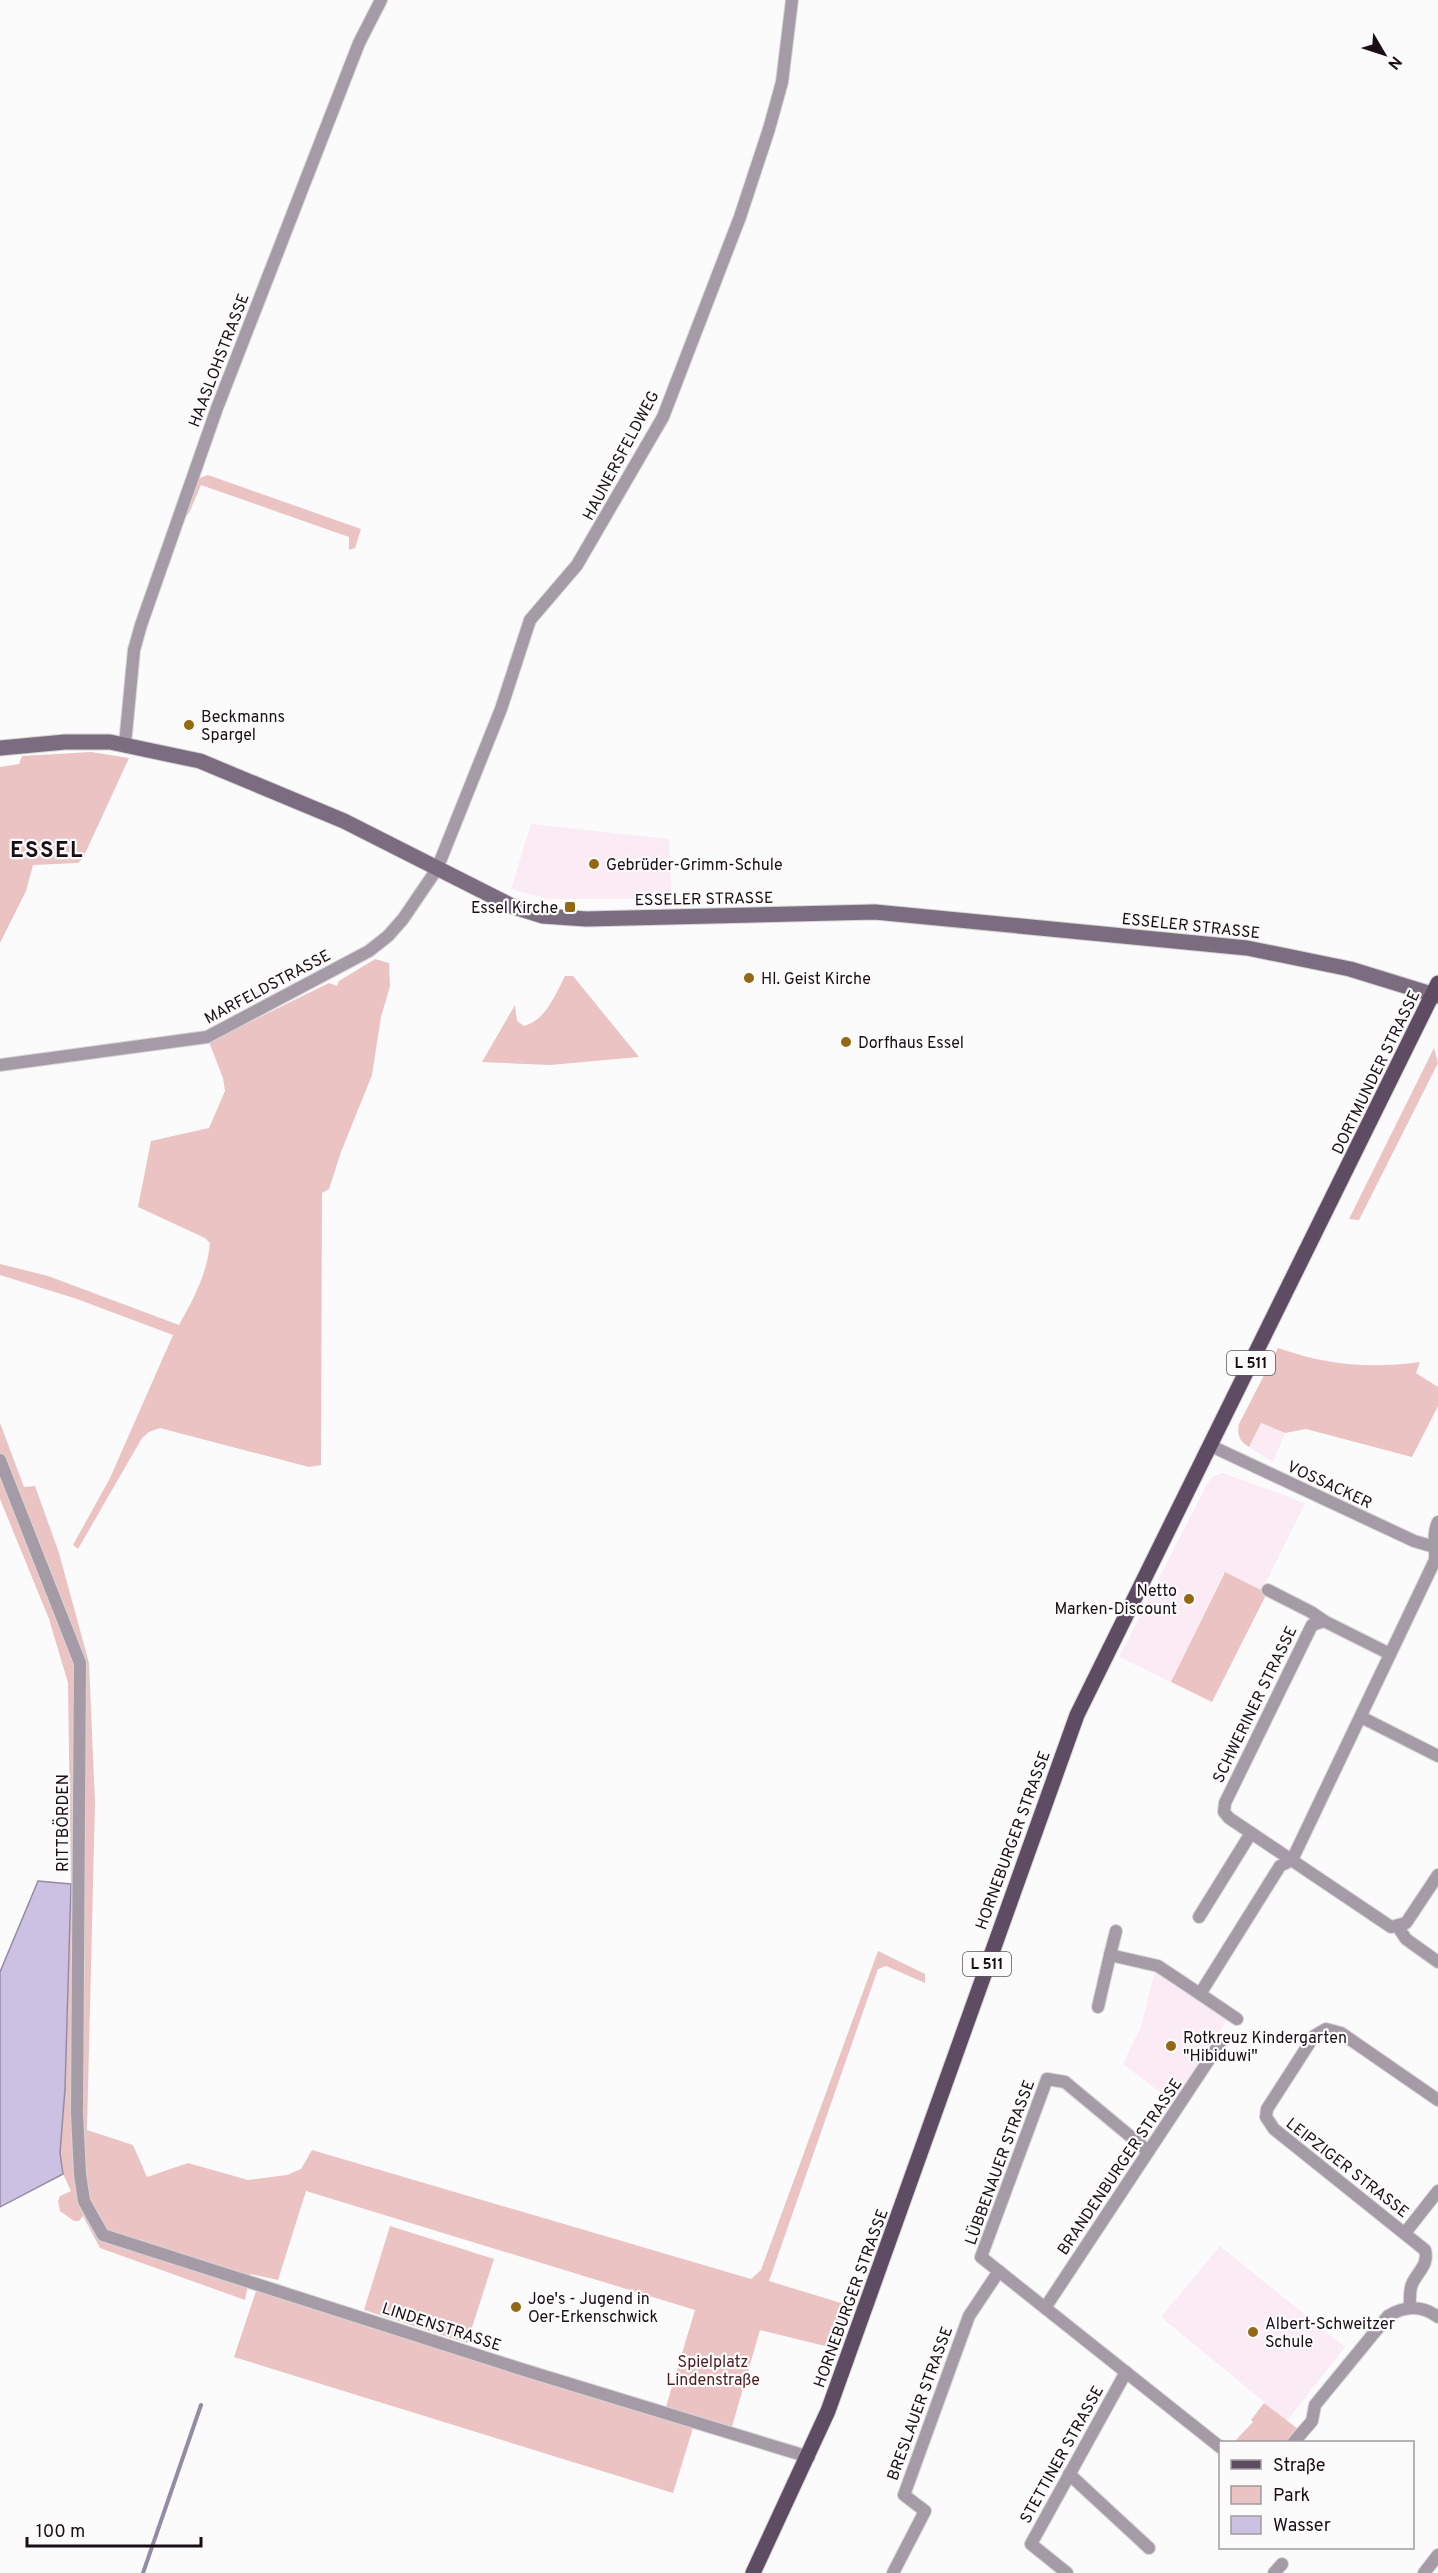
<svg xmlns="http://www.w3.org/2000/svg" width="1438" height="2573" viewBox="0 0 1438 2573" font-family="Overpass,sans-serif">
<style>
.built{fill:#fbebf5}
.green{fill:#ebc3c2}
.water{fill:#ccc1e3;stroke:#968ba5;stroke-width:1.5}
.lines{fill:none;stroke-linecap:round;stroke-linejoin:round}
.stream{stroke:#968ba5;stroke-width:4}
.street-casing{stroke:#d7d5d6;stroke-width:14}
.secondary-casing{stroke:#d7d5d6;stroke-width:17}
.primary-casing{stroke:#d7d5d6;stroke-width:17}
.street{stroke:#a59ba7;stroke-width:12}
.secondary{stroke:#7b6d7f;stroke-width:15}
.primary{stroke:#5e4d62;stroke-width:15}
.poi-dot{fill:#936913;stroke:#fbfbfb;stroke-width:2}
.labels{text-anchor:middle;stroke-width:4.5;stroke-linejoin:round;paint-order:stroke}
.shield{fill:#fbfbfb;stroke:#5d555a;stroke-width:1.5}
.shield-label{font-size:15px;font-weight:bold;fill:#190e15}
.street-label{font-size:16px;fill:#190e15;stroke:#fbfbfb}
.poi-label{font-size:16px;fill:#190e15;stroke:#fbfbfb;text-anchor:start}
.park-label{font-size:16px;fill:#4d1a1d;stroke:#fbfbfb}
.district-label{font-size:22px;font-weight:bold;letter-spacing:1.5px;fill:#190e15;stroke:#fbfbfb}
</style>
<rect width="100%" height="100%" fill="#fbfbfb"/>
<g class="built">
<path d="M531,824l138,15 3,60h-124l-37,-10z"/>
<path d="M1260,1423l25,10 -12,29 -24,-15z"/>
<path d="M1223,1473l82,30 -43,87 -38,-18 -53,110 -52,-25 89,-175 6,-6z"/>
<path d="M1155,1971l73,48 -54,84 -51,-39 18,-37z"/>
<path d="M1220,2246l125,101 -58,74 -126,-104z"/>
</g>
<g class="green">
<path d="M208,475l153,54 -6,19 -6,2v-13l-148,-52 -12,28 -8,9 16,-43z"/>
<path d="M91,752l38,6 -46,100 -5,5 -45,2 -7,26 -26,52v-176l19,-3 3,-8z"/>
<path d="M375,959l14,4 1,23 -9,31 -9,58 -31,77 -12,37 -7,4 -1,272 -12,2 -149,-39 -11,4 -7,6 -64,111 -5,-4 37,-67 63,-143 -96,-36 -77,-24v-11l48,12 131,49c15,-27 28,-51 31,-82l-5,-5 -67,-31 13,-66 58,-13 16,-37 -2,-13 -14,-36 120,-59 8,3 2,-5z"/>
<path d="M565,976h8l66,81 -89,8 -68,-3 33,-57 2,16 7,5c22,-6 31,-31 41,-50z"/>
<path d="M1434,1048l4,15 -79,157 -10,-1z"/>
<path d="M1278,1348c49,17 91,21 142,14l-4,11 22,14v19l-26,51 -106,-28 -21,4 -24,-10 -12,24c-10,-6 -12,-12 -10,-23z"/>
<path d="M0,1423l24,64 11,-1 24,67 30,110 6,140 -8,327 46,15 14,32 41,-14 60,17 39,-5 14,-6 11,-19 439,129 10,-9 117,-319 47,23v9l-39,-17 -8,3 -109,312 85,26 -16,37 -5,4 -73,-18 -29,100 -66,-20 30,-100 -389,-119 -28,89 -28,-6 -5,26 -145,-52 -17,-32 -4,5h-5l-14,-10 -2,-10 2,-5 11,-5 -8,-17 -3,-21 5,-64 6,-197 -3,-209 -19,-64 -49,-120z"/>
<path d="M1225,1572l42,21 -55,109 -41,-20z"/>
<path d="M390,2226l104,33 -27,84 -103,-33z"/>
<path d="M256,2291l437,137 -20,65 -439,-136z"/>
<path d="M1264,2403l34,26 -11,13h-53l19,-20 -2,-2z"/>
</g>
<path class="water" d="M38,1881l33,3 -6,205 -5,64 3,21 -63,33v-235z"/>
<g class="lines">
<path class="stream" d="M143,2573l58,-168"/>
<g class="street-casing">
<g id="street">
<path d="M125,744l9,-94 7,-25 76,-217 142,-365 22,-43"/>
<path d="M0,1065l207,-28 162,-86 19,-15 15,-17 34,-50 64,-160 29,-89 47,-55 86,-148 77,-200 29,-88 13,-47 10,-82"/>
<path d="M1209,1445l205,96 24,7"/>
<path d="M0,1460l80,203 -3,450 3,61 4,27 19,34 421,135 285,87"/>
<path d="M1268,1590l43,22 13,9"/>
<path d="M1390,1654l-66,-33 -12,4 -87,178 -1,9 5,6 162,109 15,-4 32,-48"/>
<path d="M1361,1717l77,39"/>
<path d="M1292,1860l143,-300c1,-14 -3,-25 3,-38"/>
<path d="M1199,1917l52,-84"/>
<path d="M1398,1927l8,12 32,23"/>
<path d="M1110,1955l6,-24"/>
<path d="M1098,2007l12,-52 48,11 42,28"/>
<path d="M1237,2019l-37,-25 80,-128 12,-6"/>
<path d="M1148,2151l-83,-69 -18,-3 -66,178 239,190"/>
<path d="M1405,2233l33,-42"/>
<path d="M1045,2308l175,-265"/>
<path d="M1410,2308c0,-8 -1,-16 2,-24 6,-13 17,-19 13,-34l-151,-121 -8,-12 1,-8 47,-73 12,-7 15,4 97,67"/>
<path d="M1294,2442l18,-21 3,-16 73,-89c16,-10 34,-11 50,1"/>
<path d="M1069,2474l80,74"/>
<path d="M893,2573l32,-62 -21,-16 65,-179 30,-45"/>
<path d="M1067,2573l-36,-29 95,-172"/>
<path d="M1274,2573l8,-9"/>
<path d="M1424,2573l14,-18"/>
</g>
</g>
<g class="secondary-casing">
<path id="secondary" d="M0,748l65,-6h45l90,19 144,60 170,86 29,9 43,3 289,-7 372,36 103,21 88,27"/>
</g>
<g class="primary-casing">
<path id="primary" d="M753,2573l75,-162 249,-696 361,-732"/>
</g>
<use href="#street" class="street"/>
<use href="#secondary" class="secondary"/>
<use href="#primary" class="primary"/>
</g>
<g class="poi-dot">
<circle cx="189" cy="725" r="6"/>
<circle cx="594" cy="864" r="6"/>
<rect x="564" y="901" width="12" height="12" rx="3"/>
<circle cx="749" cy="978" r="6"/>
<circle cx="846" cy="1042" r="6"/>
<circle cx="1189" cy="1599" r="6"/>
<circle cx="1171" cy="2046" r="6"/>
<circle cx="516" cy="2307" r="6"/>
<circle cx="1253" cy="2332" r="6"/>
</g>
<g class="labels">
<g class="shield">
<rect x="1227" y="1351" width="48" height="24" rx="4.5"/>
<rect x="963" y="1952" width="48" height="24" rx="4.5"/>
</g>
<g class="shield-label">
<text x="1251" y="1368">L 511</text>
<text x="987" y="1969">L 511</text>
</g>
<g class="street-label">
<text transform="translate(218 360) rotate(-69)" y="6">HAASLOHSTRASSE</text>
<text transform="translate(620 455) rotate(-62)" y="6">HAUNERSFELDWEG</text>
<text transform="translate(704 898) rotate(-1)" y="6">ESSELER STRASSE</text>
<text transform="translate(1191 925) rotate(6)" y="6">ESSELER STRASSE</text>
<text transform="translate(267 986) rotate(-28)" y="6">MARFELDSTRASSE</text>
<text transform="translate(1375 1072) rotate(-64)" y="6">DORTMUNDER STRASSE</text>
<text transform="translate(1330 1484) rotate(25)" y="6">VOSSACKER</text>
<text transform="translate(1254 1704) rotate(-64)" y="6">SCHWERINER STRASSE</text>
<text transform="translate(62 1823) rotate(-90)" y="6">RITTBÖRDEN</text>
<text transform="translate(1012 1840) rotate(-70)" y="6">HORNEBURGER STRASSE</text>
<text transform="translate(999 2162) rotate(-70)" y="6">LÜBBENAUER STRASSE</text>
<text transform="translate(1119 2166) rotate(-56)" y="6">BRANDENBURGER STRASSE</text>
<text transform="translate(1348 2167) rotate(38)" y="6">LEIPZIGER STRASSE</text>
<text transform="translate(850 2298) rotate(-70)" y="6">HORNEBURGER STRASSE</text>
<text transform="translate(442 2326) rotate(18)" y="6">LINDENSTRASSE</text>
<text transform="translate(919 2403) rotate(-70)" y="6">BRESLAUER STRASSE</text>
<text transform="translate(1061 2454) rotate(-61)" y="6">STETTINER STRASSE</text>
</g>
<g class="poi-label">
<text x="201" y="722">Beckmanns<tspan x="201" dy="18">Spargel</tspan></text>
<text x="606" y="870">Gebrüder-Grimm-Schule</text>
<text x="558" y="913" text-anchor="end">Essel Kirche</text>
<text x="761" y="984">Hl. Geist Kirche</text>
<text x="858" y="1048">Dorfhaus Essel</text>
<text x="1177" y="1596" text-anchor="end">Netto<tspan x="1177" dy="18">Marken-Discount</tspan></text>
<text x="1183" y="2043">Rotkreuz Kindergarten<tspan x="1183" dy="18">"Hibiduwi"</tspan></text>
<text x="528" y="2304">Joe's - Jugend in<tspan x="528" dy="18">Oer-Erkenschwick</tspan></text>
<text x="1265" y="2329">Albert-Schweitzer<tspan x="1265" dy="18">Schule</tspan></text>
</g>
<g class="park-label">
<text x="713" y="2367">Spielplatz<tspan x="713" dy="18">Lindenstraße</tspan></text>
</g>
<g class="district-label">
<text x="47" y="857">ESSEL</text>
</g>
</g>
<rect x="1219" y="2441" width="195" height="108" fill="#fbfbfb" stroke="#a19c9f" stroke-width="1.5"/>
<rect x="1231" y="2460" width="30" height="9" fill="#5e4d62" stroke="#a19c9f" stroke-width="1.5"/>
<text x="1273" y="2471" font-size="18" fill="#190e15">Straße</text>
<rect x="1231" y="2486" width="30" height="18" fill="#ebc3c2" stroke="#a19c9f" stroke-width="1.5"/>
<text x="1273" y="2501" font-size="18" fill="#190e15">Park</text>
<rect x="1231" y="2516" width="30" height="18" fill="#ccc1e3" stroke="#a19c9f" stroke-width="1.5"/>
<text x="1273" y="2531" font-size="18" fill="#190e15">Wasser</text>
<g transform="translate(1384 54) rotate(129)" stroke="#fbfbfb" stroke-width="4.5" paint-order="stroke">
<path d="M0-4.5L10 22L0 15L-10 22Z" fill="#190e15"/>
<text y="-9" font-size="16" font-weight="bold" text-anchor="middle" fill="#190e15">N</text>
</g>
<path d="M27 2537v9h174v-9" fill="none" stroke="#190e15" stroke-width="3"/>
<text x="36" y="2537" font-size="18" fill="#190e15" stroke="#fbfbfb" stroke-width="4.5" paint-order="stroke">100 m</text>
</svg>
